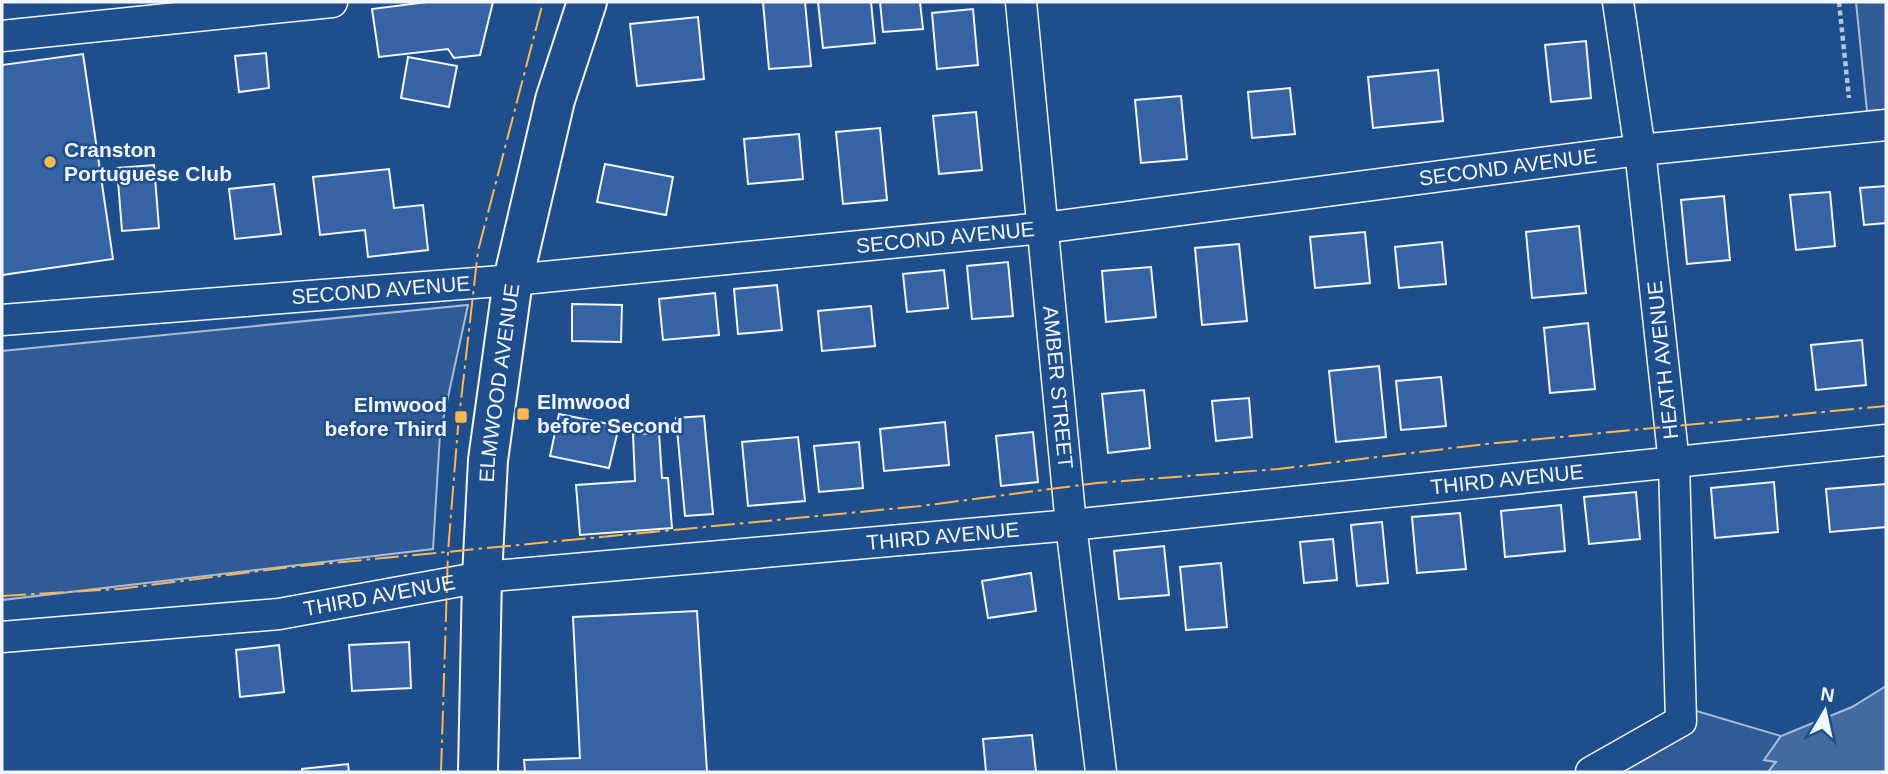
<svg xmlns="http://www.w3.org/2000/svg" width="1888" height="774" viewBox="0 0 1888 774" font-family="Helvetica,sans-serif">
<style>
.built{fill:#305b95;stroke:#a8bbd7;stroke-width:2}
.water{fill:#446ba0;stroke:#a8bbd7;stroke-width:2}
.building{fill:#3563a3;stroke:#f2f6ff;stroke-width:2}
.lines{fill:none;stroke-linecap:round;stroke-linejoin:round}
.street-casing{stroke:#f2f6ff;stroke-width:33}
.primary-casing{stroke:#f2f6ff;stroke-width:42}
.path{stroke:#b3c4dc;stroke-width:4.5;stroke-dasharray:5 3.5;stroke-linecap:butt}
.street{stroke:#1f4e8c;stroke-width:30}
.primary{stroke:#1f4e8c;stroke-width:38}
.power{stroke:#ffb74d;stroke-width:2;stroke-dasharray:24 5 3.5 5;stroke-linecap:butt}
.poi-dot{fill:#ffb74d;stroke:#1f4e8c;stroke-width:2.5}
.labels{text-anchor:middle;stroke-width:5;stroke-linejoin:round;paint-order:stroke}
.poi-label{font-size:21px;font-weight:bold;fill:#f2f6ff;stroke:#1f4e8c;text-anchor:start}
.street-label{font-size:21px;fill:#f2f6ff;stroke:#1f4e8c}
</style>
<rect width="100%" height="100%" fill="#1f4e8c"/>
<g class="built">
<path d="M1856,2h30v108l-19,1z"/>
<path d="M468,305l-28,129 -7,115 -431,51v-249z"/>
<path d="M1673,704l108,32 -16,24 11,2 -8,10h-151z"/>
</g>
<path class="water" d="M1886,686v86h-118l8,-10 -12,-2 17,-24 71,-29z"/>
<g class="building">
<path d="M427,2h66l-13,53 -26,3 -6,-9 -69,8 -7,-48z"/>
<path d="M763,2h42l6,64 -42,3z"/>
<path d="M818,2h53l4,41 -52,5z"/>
<path d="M880,2h40l3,27 -40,3z"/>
<path d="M973,9l5,56 -41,4 -5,-56z"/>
<path d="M698,17l6,62 -67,7 -7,-62z"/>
<path d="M1586,41l5,57 -40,4 -6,-57z"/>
<path d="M266,53l3,35 -30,4 -4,-36z"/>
<path d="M83,54l30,205 -111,16v-210z"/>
<path d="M408,57l49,9 -8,41 -48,-9z"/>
<path d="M1438,70l5,51 -70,7 -5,-51z"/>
<path d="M1290,88l5,46 -43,4 -4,-46z"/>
<path d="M1181,96l6,63 -46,4 -6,-63z"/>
<path d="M976,112l6,58 -43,4 -6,-58z"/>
<path d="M880,128l7,72 -44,4 -7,-72z"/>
<path d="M799,134l4,45 -55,5 -4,-45z"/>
<path d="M605,164l68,13 -7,38 -69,-13z"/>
<path d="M154,165l5,63 -37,3 -5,-63z"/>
<path d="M389,169l5,39 29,-3 5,45 -60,7 -3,-27 -45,5 -7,-58z"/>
<path d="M274,184l7,50 -46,5 -6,-50z"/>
<path d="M1886,186v37l-22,2 -4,-37z"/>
<path d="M1830,192l5,54 -39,4 -6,-55z"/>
<path d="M1724,196l6,64 -43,4 -6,-64z"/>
<path d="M1579,226l7,67 -54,5 -6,-66z"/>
<path d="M1365,232l5,51 -55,5 -5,-51z"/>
<path d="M1442,242l4,42 -47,4 -4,-41z"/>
<path d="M1239,244l8,77 -45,4 -7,-77z"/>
<path d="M1008,262l5,54 -41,3 -5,-53z"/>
<path d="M1151,267l5,50 -50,5 -4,-51z"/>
<path d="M944,270l4,38 -41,4 -4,-38z"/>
<path d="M777,285l5,45 -44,4 -4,-45z"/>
<path d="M715,293l4,42 -56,5 -4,-41z"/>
<path d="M572,304l50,1 -1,37 -49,-1z"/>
<path d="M871,306l4,40 -53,5 -4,-40z"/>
<path d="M1588,323l7,66 -45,4 -6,-65z"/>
<path d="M1862,340l4,45 -50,5 -5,-45z"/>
<path d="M1379,366l7,71 -50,5 -7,-71z"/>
<path d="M1441,377l5,49 -45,4 -5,-49z"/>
<path d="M1144,390l6,58 -42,5 -6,-59z"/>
<path d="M1249,398l3,39 -36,4 -4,-40z"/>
<path d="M559,414l60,12 -10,42 -59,-12z"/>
<path d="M704,416l9,98 -28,2 -9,-98z"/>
<path d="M945,422l4,43 -65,6 -4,-42z"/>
<path d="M1033,432l5,50 -37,4 -5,-50z"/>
<path d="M659,433l3,45h6l4,50 -92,7 -4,-50 59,-4 -2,-47z"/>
<path d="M798,437l7,64 -57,5 -6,-64z"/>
<path d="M859,442l4,46 -44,4 -5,-46z"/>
<path d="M1774,482l4,50 -63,6 -4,-50z"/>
<path d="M1886,484v43l-56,5 -4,-43z"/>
<path d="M1636,492l4,47 -51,5 -5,-47z"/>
<path d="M1561,505l4,46 -60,6 -4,-46z"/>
<path d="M1460,513l6,56 -49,4 -5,-56z"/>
<path d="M1382,522l6,61 -31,3 -6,-61z"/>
<path d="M1333,539l4,41 -33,3 -4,-41z"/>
<path d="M1164,546l5,49 -50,4 -5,-48z"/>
<path d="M1221,563l6,64 -41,3 -6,-63z"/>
<path d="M1031,573l5,38 -48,7 -6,-37z"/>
<path d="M697,611l10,161h-182l-1,-12 56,-2 -7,-141z"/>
<path d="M409,642l2,46 -59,3 -3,-46z"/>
<path d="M279,645l5,47 -44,5 -4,-47z"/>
<path d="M1032,735l4,37h-50l-3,-33z"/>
<path d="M348,764l1,8h-47v-3z"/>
</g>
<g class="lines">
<g class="street-casing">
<g id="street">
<path id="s1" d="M1021,2l50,523 30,247"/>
<path d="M2,36l330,-34"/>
<path id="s2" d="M2,320l511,-40 530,-52 597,-78 246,-25"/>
<path id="s3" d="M2,637l277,-23 203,-37 589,-52 815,-85"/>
<path d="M1591,772l90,-51 -7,-258 -34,-313 -22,-148"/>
</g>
</g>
<g class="primary-casing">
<g id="primary">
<path id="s4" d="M478,772l4,-195 6,-117 25,-180 42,-180 32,-98"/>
</g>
</g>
<path class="path" d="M1839,2l10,96"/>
<use href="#street" class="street"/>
<use href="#primary" class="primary"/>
<g class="power">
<path d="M2,596l117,-7 172,-22 630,-61 176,-23 181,-14 208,-25 400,-38"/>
<path d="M441,772l7,-220 10,-125 20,-176 65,-249"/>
</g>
</g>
<g class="poi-dot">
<circle cx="50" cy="162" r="7"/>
<rect x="516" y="407" width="14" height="14" rx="3.5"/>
<rect x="454" y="410" width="14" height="14" rx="3.5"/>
</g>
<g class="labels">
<g class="poi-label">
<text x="64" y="157">Cranston<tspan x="64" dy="24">Portuguese Club</tspan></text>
<text x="537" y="409">Elmwood<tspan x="537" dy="24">before Second</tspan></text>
<text x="447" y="412" text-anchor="end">Elmwood<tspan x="447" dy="24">before Third</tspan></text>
</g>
<g class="street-label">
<text dy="7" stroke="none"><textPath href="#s2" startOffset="1514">SECOND AVENUE</textPath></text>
<text dy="7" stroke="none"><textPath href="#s2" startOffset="947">SECOND AVENUE</textPath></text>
<text dy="7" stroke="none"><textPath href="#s2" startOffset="380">SECOND AVENUE</textPath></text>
<text transform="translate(1663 360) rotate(-96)" y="7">HEATH AVENUE</text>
<text dy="7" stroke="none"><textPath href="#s4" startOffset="390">ELMWOOD AVENUE</textPath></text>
<text dy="7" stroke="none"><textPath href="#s1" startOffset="387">AMBER STREET</textPath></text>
<text dy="7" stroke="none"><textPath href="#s3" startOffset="1514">THIRD AVENUE</textPath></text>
<text dy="7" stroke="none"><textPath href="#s3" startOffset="947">THIRD AVENUE</textPath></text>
<text dy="7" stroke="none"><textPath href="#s3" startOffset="380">THIRD AVENUE</textPath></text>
</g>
</g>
<rect width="1888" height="774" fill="none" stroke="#f2f6ff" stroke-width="7"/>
<g transform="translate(1825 711) rotate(9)" stroke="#1f4e8c" stroke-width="5" paint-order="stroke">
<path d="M0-5L12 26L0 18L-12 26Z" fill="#f2f6ff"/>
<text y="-10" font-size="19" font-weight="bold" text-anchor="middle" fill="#f2f6ff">N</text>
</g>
</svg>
